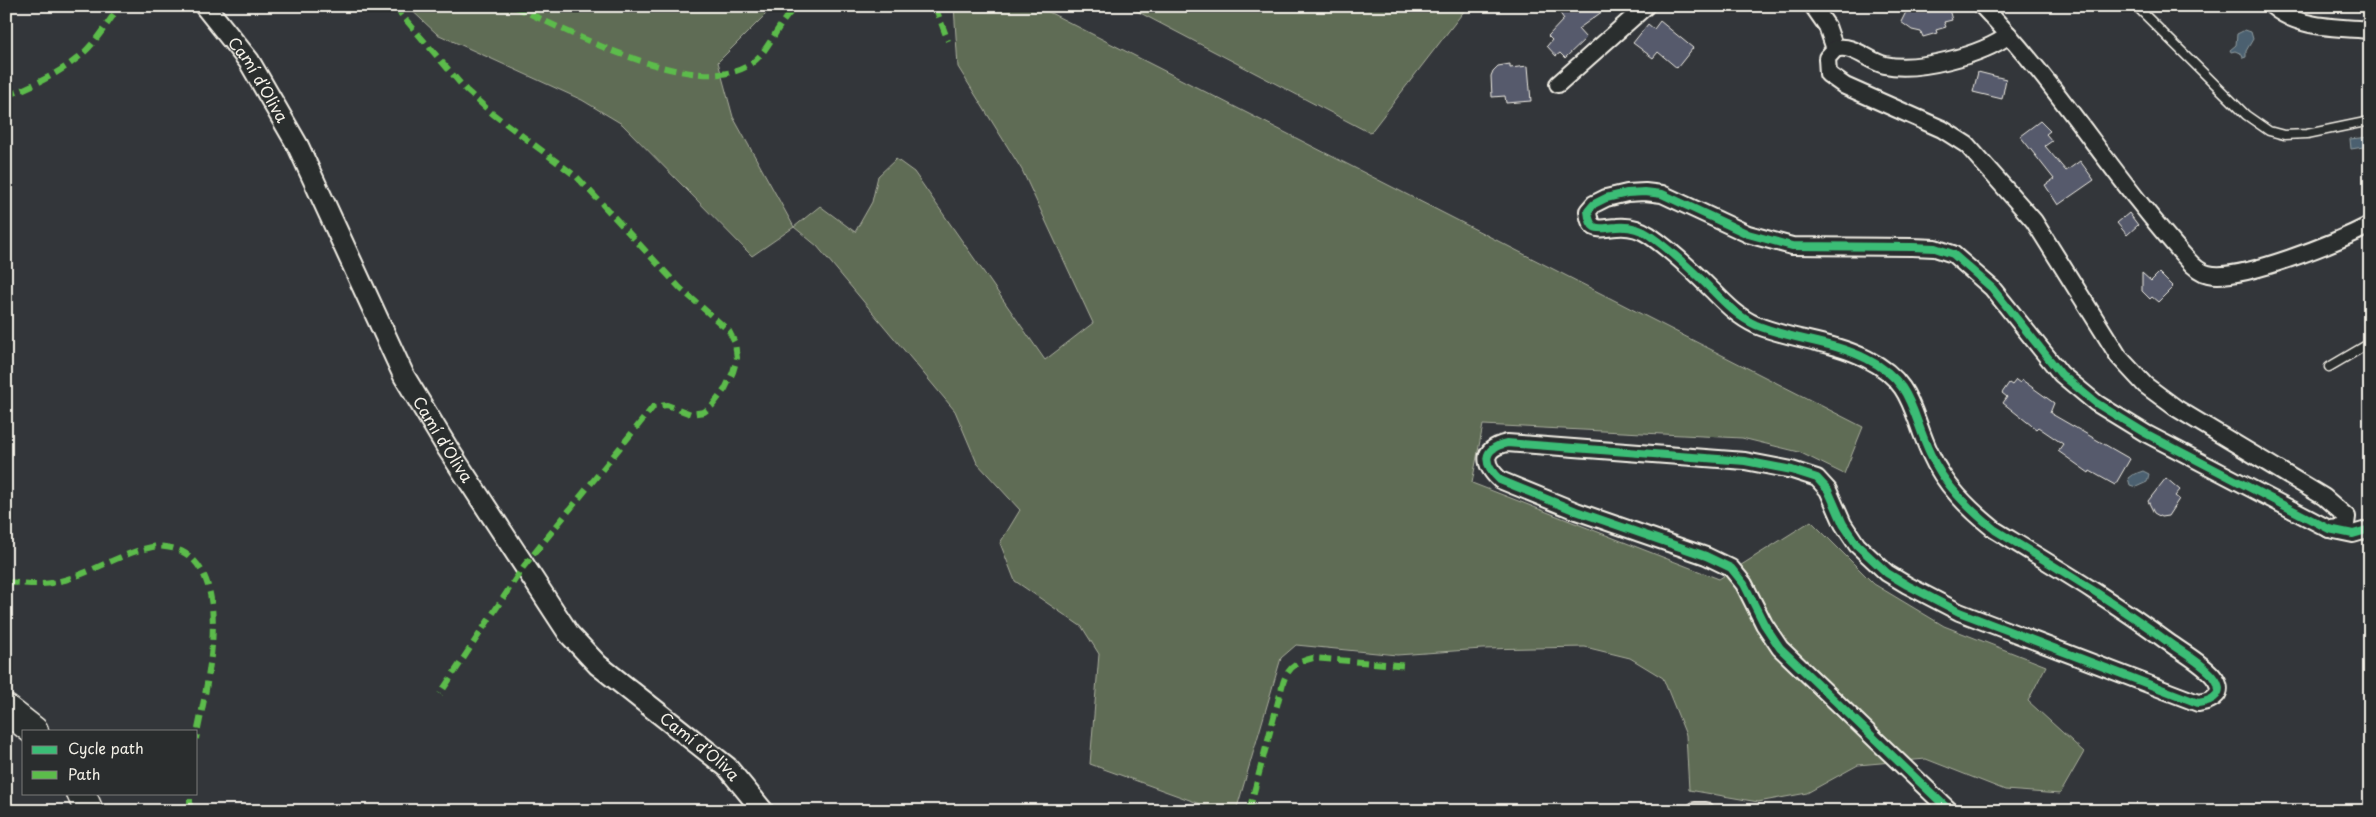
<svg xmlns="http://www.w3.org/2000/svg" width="2376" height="817" viewBox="0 0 2376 817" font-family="'Playpen Sans',sans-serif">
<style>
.green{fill:#5f6c54;stroke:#aaae9e}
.water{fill:#4b616f;stroke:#8f9b9f}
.building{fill:#565a6c;stroke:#f4f1e8}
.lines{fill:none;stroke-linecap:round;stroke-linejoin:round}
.service-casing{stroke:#f4f1e8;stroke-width:11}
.minor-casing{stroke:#f4f1e8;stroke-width:20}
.tertiary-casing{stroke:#f4f1e8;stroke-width:24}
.motorway-casing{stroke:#f4f1e8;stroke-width:31}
.service{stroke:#2a2d2e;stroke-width:8}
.minor{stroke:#2a2d2e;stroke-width:16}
.tertiary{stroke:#2a2d2e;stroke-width:20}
.motorway{stroke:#2a2d2e;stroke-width:28}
.quiet{stroke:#5cbc4b;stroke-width:6;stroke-dasharray:12 6;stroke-linecap:butt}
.cycleway-casing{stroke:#2a2d2e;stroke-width:11}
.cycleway{stroke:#3abd76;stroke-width:8}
.labels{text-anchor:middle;stroke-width:4;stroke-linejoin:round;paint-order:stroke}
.street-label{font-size:16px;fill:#f4f1e8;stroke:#2a2d2e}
</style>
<rect width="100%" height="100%" fill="#33363a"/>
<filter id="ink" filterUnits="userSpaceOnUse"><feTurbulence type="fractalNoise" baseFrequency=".02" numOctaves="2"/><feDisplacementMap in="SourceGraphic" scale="10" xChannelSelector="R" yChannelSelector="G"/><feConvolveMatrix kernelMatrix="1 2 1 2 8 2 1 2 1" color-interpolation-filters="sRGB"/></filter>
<g filter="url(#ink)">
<g class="green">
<path d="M407,6h367l-56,56 15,55 61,110 26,-21 35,26 17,-30 6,-26 18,-17 18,13 131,188 48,-37 -71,-153 -64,-103 -4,-61h83l826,421 -19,47 -45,-22 -57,-14 -259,-13 -11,58 247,96 92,-58 63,63 70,42 102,40 -18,35 56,51 -24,42 -55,-4 -79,-31 -68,6 -51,28 -49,9 -69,-12 -3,-55 -23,-57 -33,-20 -45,-11 -103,2 -85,6 -101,-10 -15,13 -45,153h-16l-130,-47 9,-110 -17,-27 -67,-46 -15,-38 20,-33 -43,-47 -22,-52 -138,-165 -23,-19 -42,29 -130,-132 -40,-24 -145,-66z"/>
<path d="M1127,6h341l-98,127z"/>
</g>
<g class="water">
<path d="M2245,30l6,2 2,7 -7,12v6l-3,1 -1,-4 -7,-3 -4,1 -1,-2 6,-5 1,-11z"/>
<path d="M2369,137l1,9 -19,3 -1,-10z"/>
<path d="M2143,471l6,3 -2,8 -11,5 -6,-2 -2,-7 4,-3z"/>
</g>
<g class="building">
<path d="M1555,6h55l-32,23 8,9 -21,20 -5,-5 -4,3 -9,-10 5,-6 -4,-4 16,-17z"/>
<path d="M1920,6h28l4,14 -8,2 2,5 -10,3 1,3 -14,4 -2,-5 -9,-2 -11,-8 6,-12z"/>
<path d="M1660,21l33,27 -16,20 -19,-16 -5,6 -20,-15 15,-19 6,5z"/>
<path d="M1510,64v4l18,-2 3,35 -25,2 -1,-7 -13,1 -1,-21 2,-5 5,-5z"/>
<path d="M1978,72l28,7 -4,20 -29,-7z"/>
<path d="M2040,121l10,10 -4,3 6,7 -7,5 21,25 14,-10 14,19 -36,25 -13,-20 9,-6 -34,-43z"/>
<path d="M2129,213l9,12 -11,10 -10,-12z"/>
<path d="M2142,273l9,8 8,-8 14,14 -15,15 -6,-5 -2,2 -8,-8z"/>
<path d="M2016,380l4,3 2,-3 32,23 -4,10 80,46 -15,26 -25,-14 -1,2 -31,-22 5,-7 -25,-17 -2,2 -33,-26 4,-6 -5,-4 7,-10 3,2z"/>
<path d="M2166,478l14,12 -5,6 4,3 -11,17 -7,1 -7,-4 -6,-12z"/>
</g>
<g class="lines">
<g class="service-casing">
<g id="service">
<path d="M2136,6l110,109 23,16 15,4 23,-1 63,-13"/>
<path d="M2329,367l41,-24"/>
</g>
</g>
<g class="minor-casing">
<g id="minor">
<path d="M1813,6l14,20 8,23 -8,9 1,16 17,12 97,43 25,16 67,76 85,136 26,28 31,23 148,89 23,20 -1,7 -5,4 -12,1"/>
<path d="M1982,6c76,78 132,173 205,253 6,7 12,13 21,15 32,8 131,-33 162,-49"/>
<path d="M2272,6c27,23 64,21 98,24"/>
<path d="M1835,49c17,-6 33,12 50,16 33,7 97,-10 124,-30"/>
<path d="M1558,84l88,-78"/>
<path d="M1695,811h11"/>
<path d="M1950,811l-170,-163 -16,-24 -20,-40 -13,-16 -25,-12 -130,-45 -76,-31c-17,-16 -19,-31 7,-37l238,18 47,9 25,8 11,12 15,34 14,21 30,28 20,12 52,27 239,91c15,-2 29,-10 15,-27 -11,-13 -31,-24 -45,-34 -55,-41 -114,-76 -173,-112 -26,-21 -51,-45 -65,-77 -19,-40 -16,-71 -63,-94 -35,-18 -75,-19 -111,-34 -18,-8 -31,-22 -44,-35 -20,-20 -40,-39 -63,-55 -9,-6 -21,-9 -32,-8 -17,1 -27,7 -29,-16l6,-7 12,-6 21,-5 18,-1 17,2 86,40 44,12 120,1 23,1 18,6 39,34 69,86 35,29 49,30 184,96 24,5 17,-5"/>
</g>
</g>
<g class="tertiary-casing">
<g id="tertiary">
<path id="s1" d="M205,6l44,55 49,85 106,230 44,73 121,185 29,31 129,102 36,44"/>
</g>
</g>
<g class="motorway-casing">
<g id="motorway">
<path d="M6,709l28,22"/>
<path d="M81,793l8,18"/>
</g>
</g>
<use href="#service" class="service"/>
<use href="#minor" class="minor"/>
<use href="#tertiary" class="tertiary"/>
<use href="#motorway" class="motorway"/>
<g class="quiet">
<path d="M394,6l72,84 27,24 84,63 103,111 49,43 6,12 2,15 -4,14 -8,17 -13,17 -8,6 -13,2 -24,-9 -14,2 -129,159 -84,128"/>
<path d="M514,6c52,25 182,93 235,59 21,-13 28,-43 48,-59"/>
<path d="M935,6l13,35"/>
<path d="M6,96c28,-10 67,-29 86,-52 10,-12 19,-26 28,-38"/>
<path d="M6,582c16,1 34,4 50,0 33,-7 62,-28 96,-35 8,-2 22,1 29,4 55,27 24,141 15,188"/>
<path d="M190,811v-18"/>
<path d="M1249,811l34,-128c5,-16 14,-21 30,-25l95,8"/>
</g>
<g class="cycleway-casing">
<path id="cycleway" d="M1950,811l-170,-163 -16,-24 -20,-40 -13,-16 -25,-12 -130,-45 -76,-31c-17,-16 -19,-31 7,-37l238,18 47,9 25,8 11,12 15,34 14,21 30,28 20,12 52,27 239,91c15,-2 29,-10 15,-27 -11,-13 -31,-24 -45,-34 -55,-41 -114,-76 -173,-112 -26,-21 -51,-45 -65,-77 -19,-40 -16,-71 -63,-94 -35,-18 -75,-19 -111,-34 -18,-8 -31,-22 -44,-35 -20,-20 -40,-39 -63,-55 -9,-6 -21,-9 -32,-8 -17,1 -27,7 -29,-16l6,-7 12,-6 21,-5 18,-1 17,2 86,40 44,12 120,1 23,1 18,6 39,34 69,86 35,29 49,30 184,96 24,5 17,-5"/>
</g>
<use href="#cycleway" class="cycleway"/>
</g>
</g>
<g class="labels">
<g class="street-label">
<text dy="6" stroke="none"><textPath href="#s1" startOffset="91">Camí d’Oliva</textPath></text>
<text dy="6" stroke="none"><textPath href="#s1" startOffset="496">Camí d’Oliva</textPath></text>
<text dy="6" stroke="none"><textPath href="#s1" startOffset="901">Camí d’Oliva</textPath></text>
</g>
</g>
<rect width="2376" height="817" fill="none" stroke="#2a2d2e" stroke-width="25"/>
<rect x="12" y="12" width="2351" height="792" fill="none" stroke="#f4f1e8" stroke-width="2" filter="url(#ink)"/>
<rect x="22" y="730" width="175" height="65" fill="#2a2d2e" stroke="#7b7b78"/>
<rect x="32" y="746" width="25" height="8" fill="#3abd76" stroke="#7b7b78"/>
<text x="68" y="754" font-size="15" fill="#f4f1e8">Cycle path</text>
<rect x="32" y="771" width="25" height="8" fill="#5cbc4b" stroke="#7b7b78"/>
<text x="68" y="780" font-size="15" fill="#f4f1e8">Path</text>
</svg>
